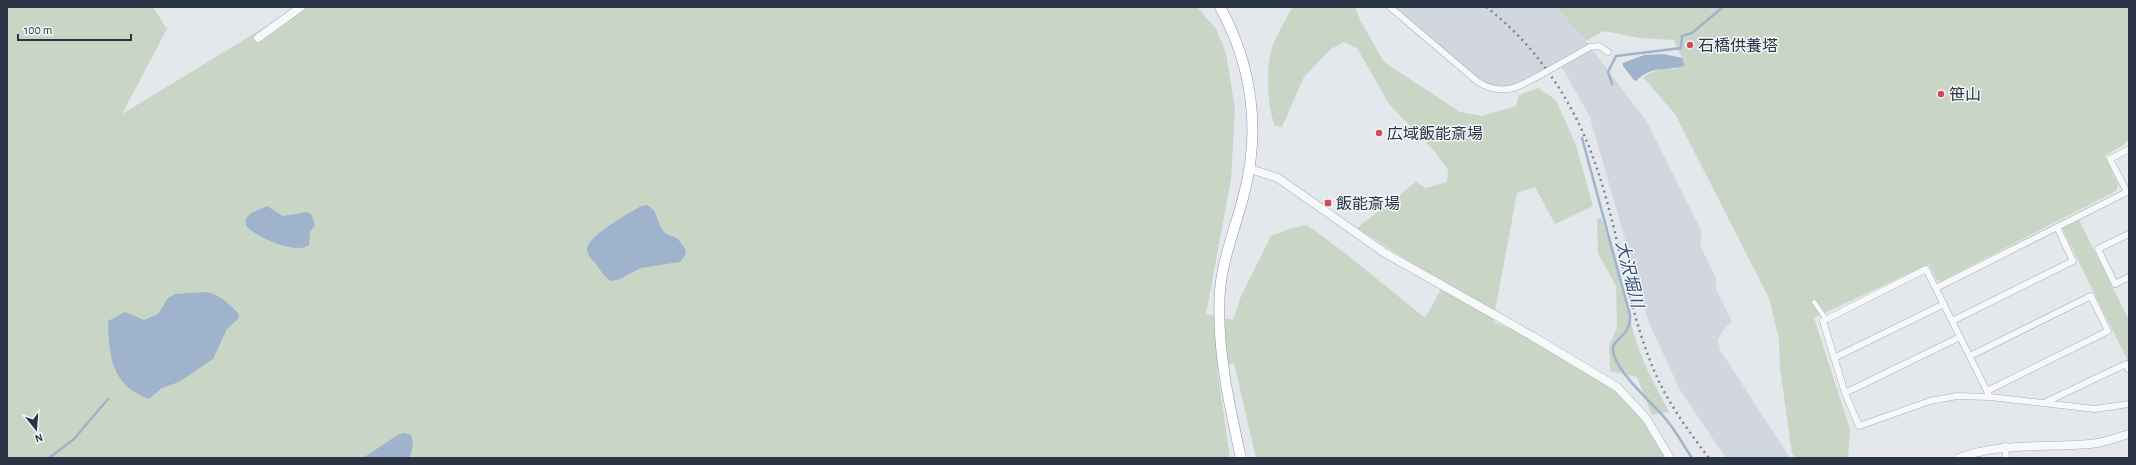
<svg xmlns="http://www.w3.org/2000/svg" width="2136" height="465" viewBox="0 0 2136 465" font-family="'Alegreya Sans','Noto Sans JP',sans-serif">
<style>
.built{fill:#d2d6de}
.green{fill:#c9d6c5}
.water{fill:#9fb4cc}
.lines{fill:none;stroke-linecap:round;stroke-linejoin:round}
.stream{stroke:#9fb4cc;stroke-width:2.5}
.pedestrian-casing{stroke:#a9aeb7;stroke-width:5.5}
.minor-casing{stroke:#a9aeb7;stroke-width:7}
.tertiary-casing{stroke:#a9aeb7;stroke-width:9}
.trunk-casing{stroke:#8b94a3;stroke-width:11}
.pedestrian{stroke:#f7f8fa;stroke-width:4.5}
.minor{stroke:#f7f8fa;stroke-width:6}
.tertiary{stroke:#f7f8fa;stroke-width:8}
.trunk{stroke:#fff;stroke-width:10}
.rail{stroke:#7d8696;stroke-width:2.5;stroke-dasharray:2 4;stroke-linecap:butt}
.minor-bridge-casing{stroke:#a9aeb7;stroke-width:7;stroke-linecap:butt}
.minor-bridge{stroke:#f7f8fa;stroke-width:6}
.poi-dot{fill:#d1495b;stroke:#f4f6f9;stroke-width:1.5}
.labels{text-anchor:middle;stroke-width:3;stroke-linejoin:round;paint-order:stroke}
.poi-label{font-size:16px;fill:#2b3445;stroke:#f4f6f9;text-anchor:start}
.water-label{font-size:17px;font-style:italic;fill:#34527a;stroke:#f4f6f9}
</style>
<rect width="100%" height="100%" fill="#e4e7ec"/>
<path class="built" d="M1390,7h166l30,34 61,81 55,110 -2,13 16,33v11l16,33 -9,8 -5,10 2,10 70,108h-64l-46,-68 -31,-67 -59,-206 -30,-53 -44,23h-31z"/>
<g class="green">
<path d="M7,7h146l14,22 -45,85 176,-107h899l19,22 10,24 9,56 -4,70 -25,135 27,6 8,-24 30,-60 21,-8 15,-3 38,28 80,65 19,-34 -87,-56 59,-46 10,6 21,-6 1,-12 -13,-18 -46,-48 -32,-56 -13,-6 -13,7 -27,28 -22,50 -7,-1c-8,-21 -9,-52 -4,-74 3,-15 15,-31 21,-45h63l5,13 24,42 76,50 22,4 34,-10 3,-11 19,-7 18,12 20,45 17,61 -38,18 -20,-37 -18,6 -24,129 39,14 85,51 16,15 37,56h-414l-22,-95 -17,5 13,90h-1223z"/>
<path d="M1556,7h573v132l-6,6 -18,11 13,28 -2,7 -175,90 -5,-1 -7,-16 -115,54 36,111 -2,29h-53l-3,-5 -12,-85 -1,-29 -10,-41 -94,-184 -32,-37 20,-10 10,2 12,-3 -11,-26 -35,-2 -35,-7 -18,10z"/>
<path d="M1601,218c15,38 22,77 33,116 7,27 22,53 35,78l-17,3 -15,-38 -27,-6 -1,-26 8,-17 -1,-42 -18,-33 -1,-34z"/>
<path d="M2079,220l50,100v43l-67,-135z"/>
</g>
<g class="water">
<path d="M1664,54l18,4 3,8c-19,5 -33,-1 -49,15l-2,-1 -11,-14v-3l21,-8z"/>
<path d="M647,205l7,5 7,18 4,5 13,6 8,11 -1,5 -5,7 -39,6 -21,11 -9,2c-7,-5 -10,-9 -14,-16 -4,-4 -9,-9 -10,-15 -1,-14 43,-37 54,-44z"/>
<path d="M267,206l16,10 24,-4 5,3 3,10 -5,7 -1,13c-12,10 -53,-8 -63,-19v-8l5,-5z"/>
<path d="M205,292c15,2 23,11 33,21l1,5 -12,11 -14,30 -34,23 -17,6 -13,11c-38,-14 -40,-42 -41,-78l17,-9 19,8 14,-6 10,-16 7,-4z"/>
<path d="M405,433l6,2c3,8 2,15 -2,23h-46l36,-24z"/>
</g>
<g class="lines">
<g class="stream">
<path d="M1612,84l-4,-12 8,-16 65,-8 1,-12 10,-3 31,-26"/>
<path d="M1582,138l48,177c1,22 -17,23 -17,34 0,20 38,53 51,68 11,12 19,28 28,41"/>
<path d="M49,458l25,-19 34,-40"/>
</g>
<g class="pedestrian-casing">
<path id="pedestrian" d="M1814,302l12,17"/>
</g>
<g class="minor-casing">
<g id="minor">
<path d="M1390,7l88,75c25,15 41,5 64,-8"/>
<path d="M1590,47l9,-1 9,6"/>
<path d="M2127,192l-17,-33 19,-10"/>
<path d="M2129,234l-31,15 17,35 14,-7"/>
<path d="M1936,288l193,-97"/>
<path d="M1952,321l121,-60 -16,-34"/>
<path d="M1970,356l121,-60 17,35 -121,60"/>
<path d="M1834,358l110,-54"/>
<path d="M1845,393l115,-56"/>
<path d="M1990,397l-64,-128 -103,52 22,72 14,33 71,-25 27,-5 33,1 105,12 34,-5"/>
<path d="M2044,403l82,-39 3,6"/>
<path d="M2005,446l1,12"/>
</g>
</g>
<g class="tertiary-casing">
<g id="tertiary">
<path d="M258,38l43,-31"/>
<path d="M1250,169l28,9 107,75 147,83 85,51 29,31 24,40"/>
<path d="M1959,458c42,-16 86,-10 131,-14 13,-1 26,-6 39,-10"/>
</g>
</g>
<g class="trunk-casing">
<path id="trunk" d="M1220,7c32,58 41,123 24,187 -8,32 -21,63 -24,96 -4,56 9,114 21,168"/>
</g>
<use href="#pedestrian" class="pedestrian"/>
<use href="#minor" class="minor"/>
<use href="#tertiary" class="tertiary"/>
<use href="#trunk" class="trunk"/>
<path class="rail" d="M1486,7c50,38 87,94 108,153 24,66 31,138 57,203 14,36 35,65 58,95"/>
<g class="minor-bridge-casing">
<path id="minor-bridge" d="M1542,74l48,-27"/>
</g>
<use href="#minor-bridge" class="minor-bridge"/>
</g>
<g class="poi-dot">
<circle cx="1690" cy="45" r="4"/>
<circle cx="1941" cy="94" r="4"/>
<circle cx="1379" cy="133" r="4"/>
<rect x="1324" y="199" width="8" height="8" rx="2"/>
</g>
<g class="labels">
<g class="poi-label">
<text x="1698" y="51">石橋供養塔</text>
<text x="1949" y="100">笹山</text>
<text x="1387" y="139">広域飯能斎場</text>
<text x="1336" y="209">飯能斎場</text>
</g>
<g class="water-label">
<text transform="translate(1630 274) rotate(76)" y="6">大沢堀川</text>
</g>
</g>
<rect width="2136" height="465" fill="none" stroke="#2b3445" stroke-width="16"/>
<g transform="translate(36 429) rotate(163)" stroke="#f4f6f9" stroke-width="3" paint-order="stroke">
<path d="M0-3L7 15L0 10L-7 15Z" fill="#2b3445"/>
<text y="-6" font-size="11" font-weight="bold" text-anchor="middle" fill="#2b3445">N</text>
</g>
<path d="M18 34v6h113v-6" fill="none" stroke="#2b3445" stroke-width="2"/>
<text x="24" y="34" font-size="12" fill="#2b3445" stroke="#f4f6f9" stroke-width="3" paint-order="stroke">100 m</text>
</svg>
